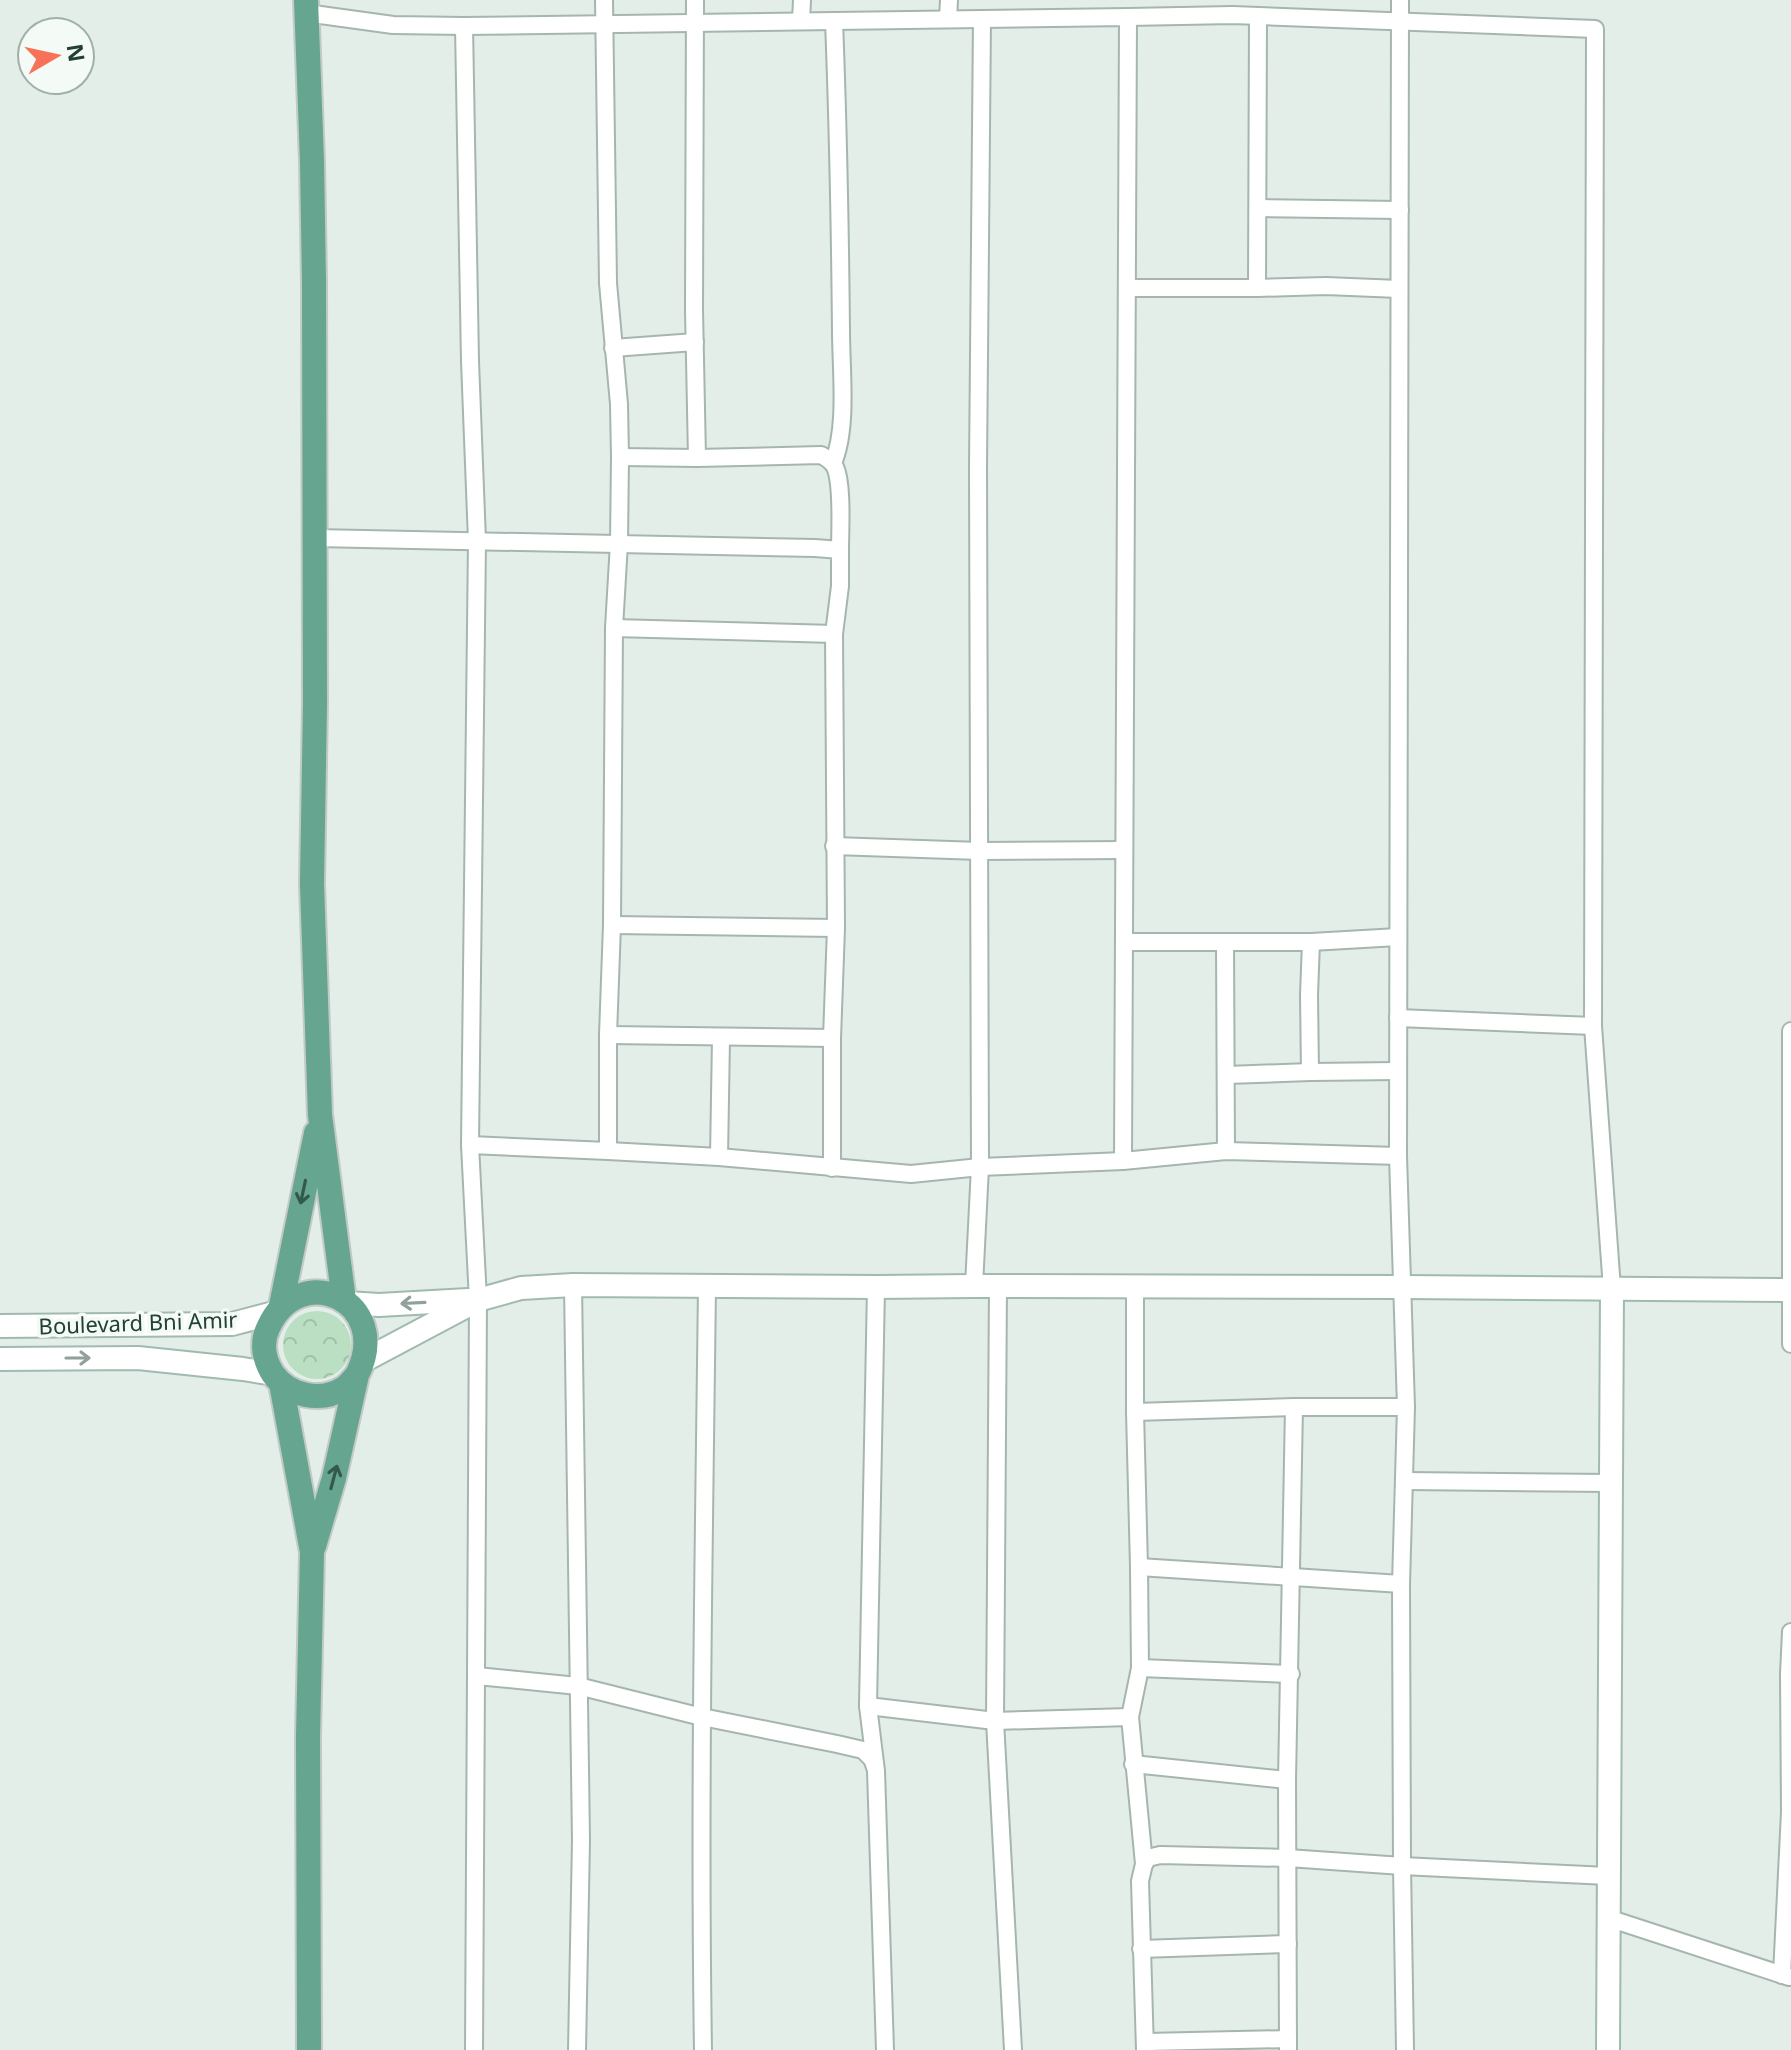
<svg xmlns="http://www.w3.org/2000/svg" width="1791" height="2050" viewBox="0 0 1791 2050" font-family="'Noto Sans',sans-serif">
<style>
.forest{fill:url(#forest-crowns)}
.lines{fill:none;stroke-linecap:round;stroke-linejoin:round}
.street-casing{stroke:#a5b6af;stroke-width:20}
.secondary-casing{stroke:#a1baaf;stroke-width:26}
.primary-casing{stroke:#c1cac6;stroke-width:28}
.street{stroke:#fff;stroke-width:16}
.secondary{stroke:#fff;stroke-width:22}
.primary{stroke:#66a590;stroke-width:24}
.oneway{stroke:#33594c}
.oneway2{stroke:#90a09a}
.labels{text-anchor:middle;stroke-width:7;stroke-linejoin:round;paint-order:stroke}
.street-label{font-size:22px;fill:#224035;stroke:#f4faf6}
</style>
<defs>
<pattern id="forest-crowns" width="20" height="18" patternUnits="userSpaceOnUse" patternTransform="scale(2)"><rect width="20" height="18" fill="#bbdfc2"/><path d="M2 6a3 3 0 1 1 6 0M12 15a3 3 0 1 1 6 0" fill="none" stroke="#a0c0a7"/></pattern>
</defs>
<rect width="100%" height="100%" fill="#e3eee8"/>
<circle class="forest" cx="317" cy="1345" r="34"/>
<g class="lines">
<g class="street-casing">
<g id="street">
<path d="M695,0l-1,310 3,148"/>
<path d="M1400,0l-2,1156 8,251 -5,177 1,282 3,184"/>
<path d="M306,13l87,12 71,1 664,-9 -5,1144"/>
<path d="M1128,17l105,-2 362,14 -2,997 19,263"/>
<path d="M1258,17l-1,271 69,-2 73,3"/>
<path d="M948,19l1,-19"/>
<path d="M801,21l1,-21"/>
<path d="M464,26l6,335 7,180 -7,604 8,155 -4,750"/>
<path d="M1258,208l142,2"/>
<path d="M1127,288h130"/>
<path d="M613,348l82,-6"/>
<path d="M620,457l77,1 124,-3c6,3 11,6 14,12 8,17 5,64 5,83"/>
<path d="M833,463c15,-35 8,-93 8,-132 -1,-104 -3,-207 -7,-310"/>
<path d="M315,538l500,10 25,2v36l-6,48 2,294 -4,110v130"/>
<path d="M614,628l220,6"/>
<path d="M834,846l146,5 143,-1"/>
<path d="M612,925l224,3"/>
<path d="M1125,942h186l-2,53 1,77 88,-1"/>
<path d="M1311,942l87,-5"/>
<path d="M1225,943l1,208"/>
<path d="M1398,1018l195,8"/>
<path d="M1791,1031v313"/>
<path d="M608,1035l224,3"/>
<path d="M1227,1075l83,-3"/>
<path d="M470,1145l138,6v-116l4,-110 2,-297 5,-85 1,-86 -1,-53 -11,-121 -4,-283"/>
<path d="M608,1151l111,6 192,17 69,-7 143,-6 103,-10 172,5"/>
<path d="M719,1157l2,-119"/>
<path d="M573,1285l8,555 -4,210"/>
<path d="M974,1286l6,-119 -2,-700 4,-448"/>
<path d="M998,1286l-3,435 18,329"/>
<path d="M876,1287l-8,419 8,65 9,279"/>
<path d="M1135,1288v124l4,155 1,101 -10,49 14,147 -4,17 5,169"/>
<path d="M1135,1412l159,-5h112"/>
<path d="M1405,1481l207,2"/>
<path d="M1139,1567l262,17"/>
<path d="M1140,1668l151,6"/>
<path d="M477,1676l101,10 124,31 135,27 26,6 9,9 3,8"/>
<path d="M868,1706l127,15 135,-4"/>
<path d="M1133,1764l154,16"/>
<path d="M1144,1864l4,-6 12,-3 128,3 114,8 206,10"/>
<path d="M1608,1918l181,59"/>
<path d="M1141,1949l147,-5"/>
<path d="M1782,1975l8,-163 -1,-138 2,-42"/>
<path d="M1145,2042l143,-3"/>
<path d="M703,2050c-4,-255 1,-510 4,-765"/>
<path d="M1288,2050l-1,-270 7,-373"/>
</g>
</g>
<g class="secondary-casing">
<g id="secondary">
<path d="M347,1303l32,2 89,-5"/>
<path d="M0,1326l232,-2 42,-11"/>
<path d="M0,1359l138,-1 105,11 31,5"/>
<path d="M365,1360l113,-60 43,-12 52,-3 303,2 98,-1 429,1 388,3"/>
<path d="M1608,2050l4,-761"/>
</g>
</g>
<g class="primary-casing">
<g id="primary">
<path d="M306,0l6,161 2,121 1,421 -3,181 8,231 24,186"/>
<path d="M281,1306l35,-173"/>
<path d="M281,1383l31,169 -4,184 1,314"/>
<path d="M314,1546l20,-68 23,-103c37,-74 -58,-117 -89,-47 -7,15 -4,32 5,46 16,22 48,29 71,14 5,-3 9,-9 13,-13"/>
</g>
</g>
<use href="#street" class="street"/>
<use href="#secondary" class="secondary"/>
<use href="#primary" class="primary"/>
</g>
<defs><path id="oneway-shaft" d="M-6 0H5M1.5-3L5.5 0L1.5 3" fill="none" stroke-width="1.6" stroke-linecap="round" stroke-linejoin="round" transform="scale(2)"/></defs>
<g class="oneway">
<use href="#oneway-shaft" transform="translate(303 1192) rotate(102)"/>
<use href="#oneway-shaft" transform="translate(334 1477) rotate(-75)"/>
</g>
<g class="oneway2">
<use href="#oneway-shaft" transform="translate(413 1303) rotate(177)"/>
<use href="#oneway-shaft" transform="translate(78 1358)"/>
</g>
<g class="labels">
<g class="street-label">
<text transform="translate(138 1323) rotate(-2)" y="8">Boulevard Bni Amir</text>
</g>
</g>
<g transform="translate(56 56) rotate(81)"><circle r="38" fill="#f4faf6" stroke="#a0b0a9" stroke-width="2"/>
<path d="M0-6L14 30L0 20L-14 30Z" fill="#f77258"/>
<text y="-12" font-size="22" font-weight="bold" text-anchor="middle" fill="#224035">N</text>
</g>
</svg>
